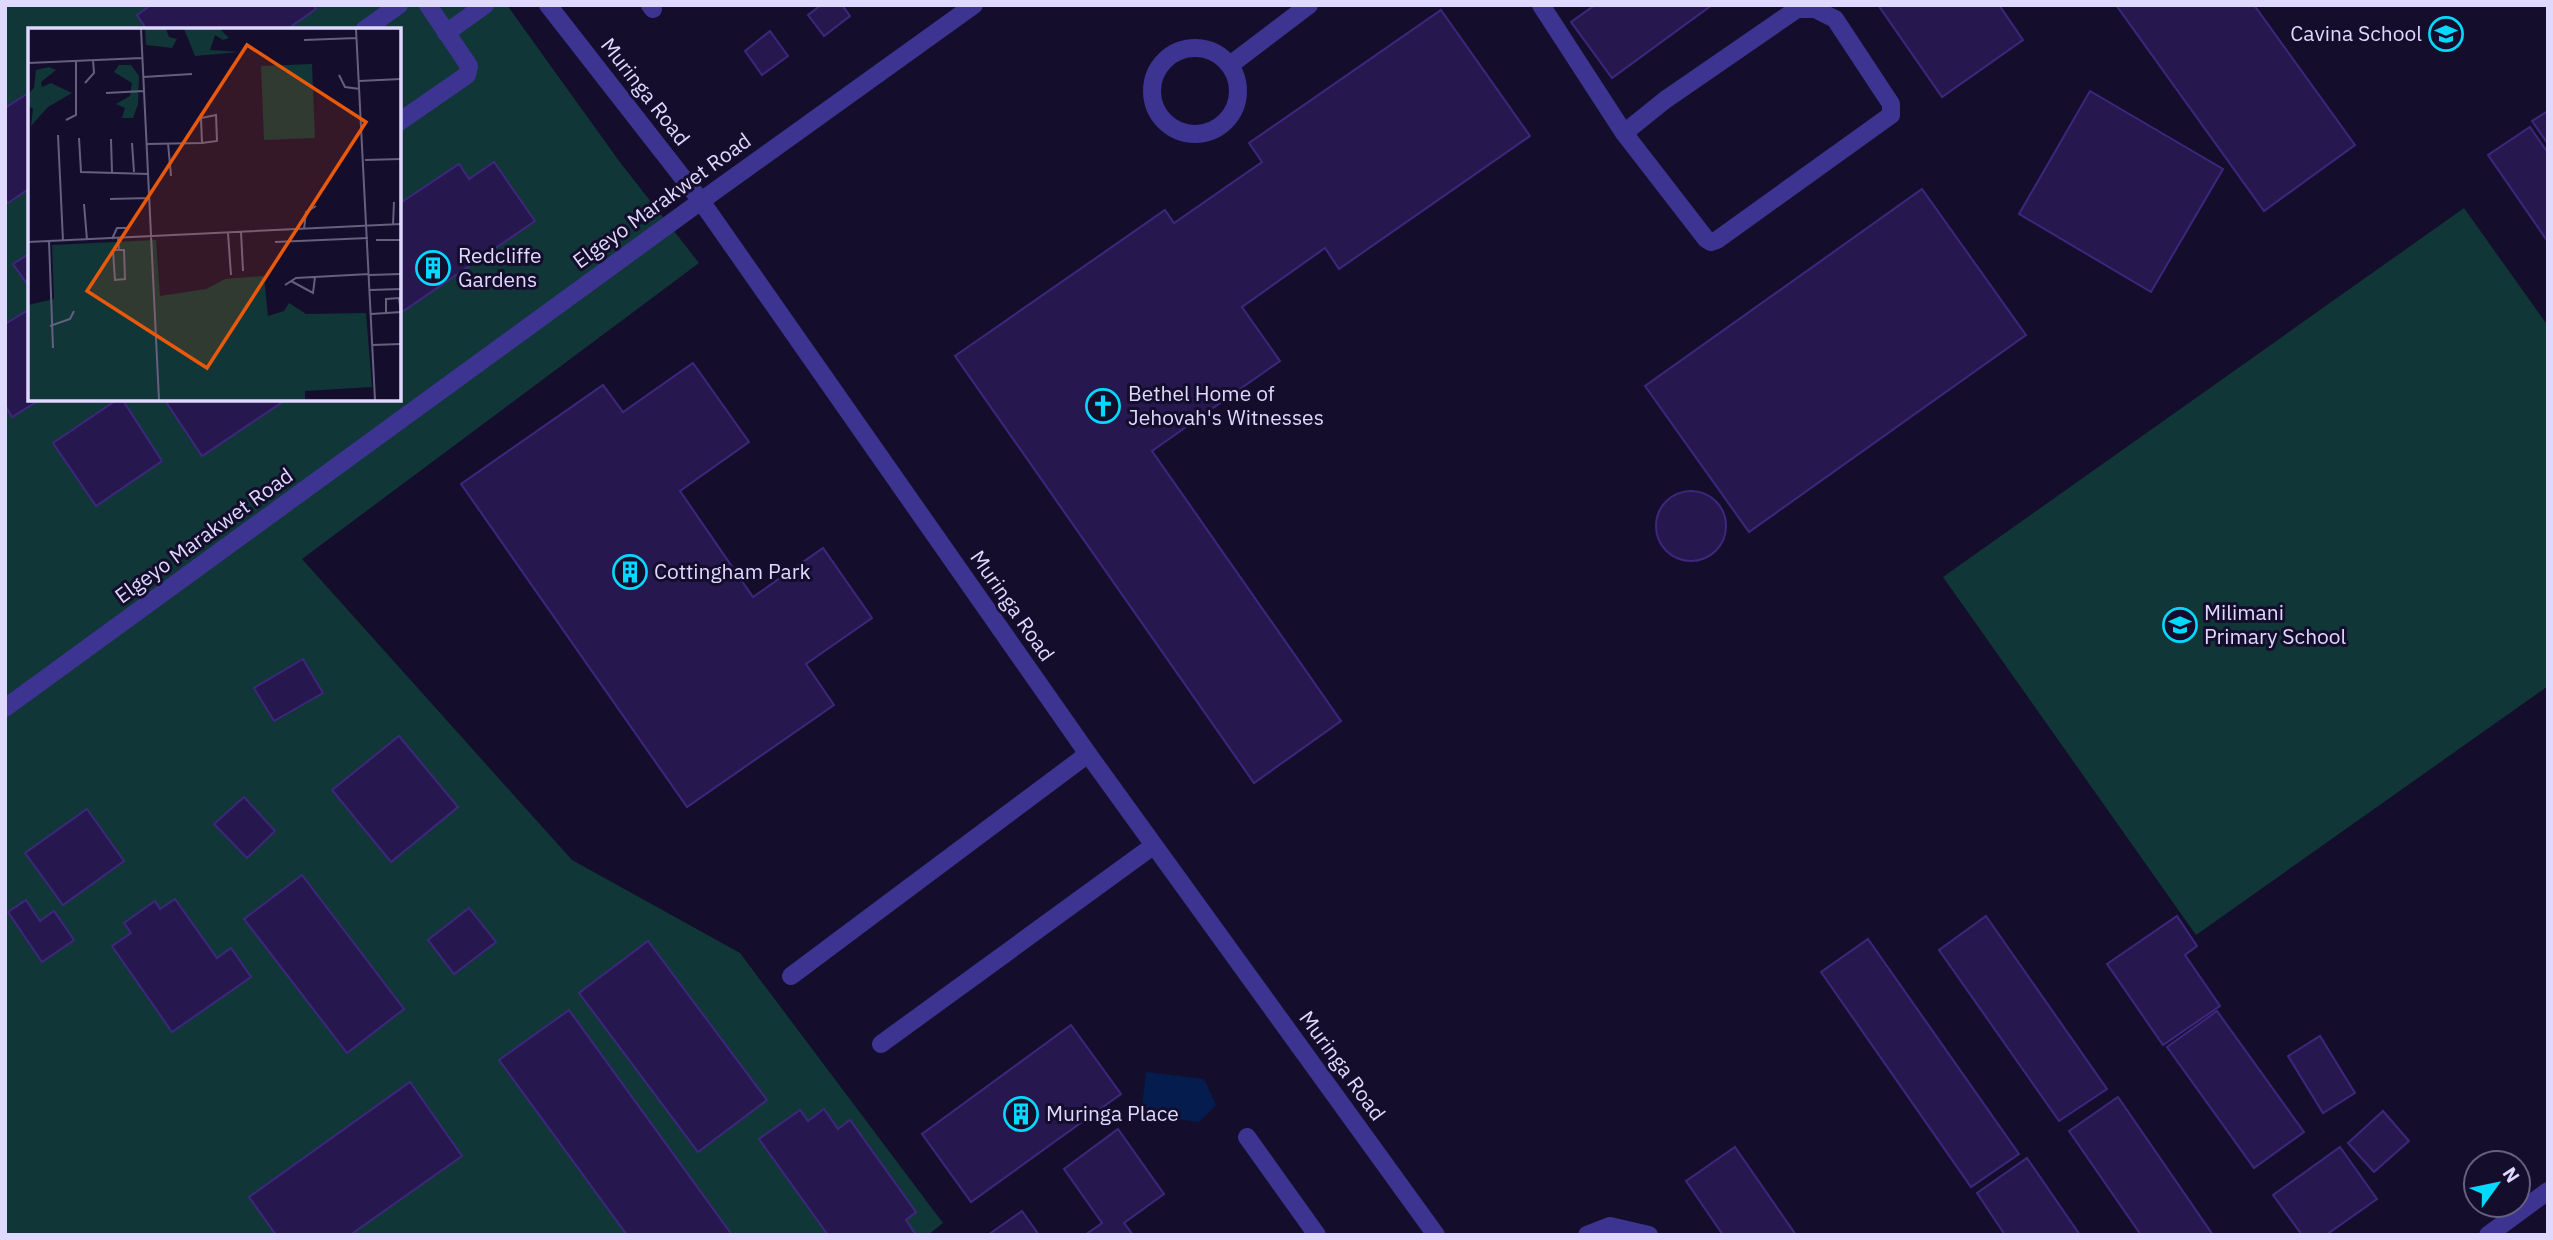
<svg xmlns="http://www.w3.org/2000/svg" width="2553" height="1240" viewBox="0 0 2553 1240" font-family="'IBM Plex Sans',sans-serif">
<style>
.green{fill:#103637;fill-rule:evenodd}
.water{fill:#051c4e}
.building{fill:#26184f;stroke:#3d277d;stroke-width:2}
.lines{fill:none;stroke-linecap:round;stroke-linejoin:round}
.minor{stroke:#3c3490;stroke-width:18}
.labels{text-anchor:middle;stroke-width:6;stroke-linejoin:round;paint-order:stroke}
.poi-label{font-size:21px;fill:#dfd9ff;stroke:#140e2c;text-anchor:start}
.street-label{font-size:21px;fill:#dfd9ff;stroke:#140e2c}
.inset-road{fill:none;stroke:#655f80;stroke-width:2}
.view{fill:#e8590c;fill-opacity:0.15;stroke:#e8590c;stroke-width:3.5}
.inset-edge{fill:none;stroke:#dfd9ff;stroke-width:3.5}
</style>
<rect width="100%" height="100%" fill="#140e2c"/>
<g class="green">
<path d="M5,5h502l112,156 80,102 -397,296 270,301 168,93 203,270 -15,12h-923zM30,30h369v369h-369z"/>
<path d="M2464,208l84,118v360l-352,249 -253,-358z"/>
</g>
<path class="water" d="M1146,1072l58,7 12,26 -17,17 -58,-7z"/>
<g class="building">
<path d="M151,5h163l2,4 -30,21h-139l-10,-15z"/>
<path d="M821,5h21l8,11 -26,20 -16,-21z"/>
<path d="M1595,5h117l-100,73 -41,-56z"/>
<path d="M1878,5h121l24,35 -81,57z"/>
<path d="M2116,5h138l101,140 -91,66z"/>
<path d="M1441,10l89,126 -191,133 -14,-21 -83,59 38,54 -128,90 189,270 -87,62 -299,-427 210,-146 9,13 88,-61 -13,-19z"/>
<path d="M770,31l18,25 -26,19 -17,-24z"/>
<path d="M2090,91l133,78 -72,123 -132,-78z"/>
<path d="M30,92v96l-22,15 -3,-4v-91z"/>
<path d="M2548,111v33l-16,-23z"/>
<path d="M2530,127l18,26v89l-60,-87z"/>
<path d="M494,162l41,59 -136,93v-110l60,-40 10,15z"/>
<path d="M1922,189l104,146 -277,197 -104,-146z"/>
<path d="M30,253v35l-17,-24z"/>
<path d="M30,309v90h11l-29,18 -7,-12v-81z"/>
<path d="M693,363l56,79 -69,49 73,106 70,-49 49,70 -66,46 28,41 -147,102 -226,-323 142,-99 20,27z"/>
<path d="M118,399h4l40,62 -66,45 -43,-63z"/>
<path d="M164,399h123l-85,57z"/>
<circle cx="1691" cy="526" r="35"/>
<path d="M303,659l20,34 -49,28 -20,-33z"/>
<path d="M399,736l59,71 -67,55 -59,-72z"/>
<path d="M244,797l31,34 -28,27 -33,-34z"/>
<path d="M87,809l37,52 -61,44 -38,-52z"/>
<path d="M302,875l102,134 -57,44 -103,-134z"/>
<path d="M175,899l42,59 14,-10 20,29 -79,55 -60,-86 19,-13 -7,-10 31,-22 5,8z"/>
<path d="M26,900l14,21 14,-10 20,29 -32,22 -34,-50z"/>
<path d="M469,908l27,34 -42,32 -26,-34z"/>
<path d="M1986,916l121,173 -48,32 -120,-171z"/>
<path d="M2177,916l20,30 -12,9 35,51 -57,39 -56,-81z"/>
<path d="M1868,939l151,215 -48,33 -150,-215z"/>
<path d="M648,941l119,159 -69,52 -119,-159z"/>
<path d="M569,1010l163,225h-105l-128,-175z"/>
<path d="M2217,1011l87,121 -50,36 -87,-121z"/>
<path d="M1071,1025l50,69 -150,108 -49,-68z"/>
<path d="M2320,1036l35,57 -32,20 -35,-57z"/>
<path d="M410,1082l52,74 -112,79h-74l-27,-38z"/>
<path d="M2118,1097l95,138h-72l-72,-104z"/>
<path d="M824,1109l14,20 12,-9 66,92 -10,8 10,15h-88l-69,-96 41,-29 8,11z"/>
<path d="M2383,1111l26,30 -35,31 -26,-29z"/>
<path d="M1118,1129l46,65 -40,29 9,12h-48l17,-12 -38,-54z"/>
<path d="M1735,1147l61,88h-73l-37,-54z"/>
<path d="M2340,1147l37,52 -51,36h-24l-29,-40z"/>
<path d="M2027,1158l53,77h-75l-28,-42z"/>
<path d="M1022,1211l17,24h-51z"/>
</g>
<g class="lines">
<g class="minor">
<path d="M548,5l153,196 387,553 348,481"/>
<path d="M650,5l3,4"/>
<path d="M1541,5l83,128 82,106 5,3 6,-2 174,-125v-11l-56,-85 -20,-10h-18l-132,91 -41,33"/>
<path d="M364,30l35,-25"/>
<path d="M446,33l39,-28"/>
<circle cx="1195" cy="91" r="43"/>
<path d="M1230,65l79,-60"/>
<path d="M399,122l68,-47 2,-9 -41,-61"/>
<path d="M5,708l696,-507 273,-196"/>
<path d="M791,976l297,-222"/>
<path d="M881,1044l272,-198"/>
<path d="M1247,1137l70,98"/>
<path d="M1587,1235l23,-9 39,9"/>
<path d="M2488,1235l60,-44"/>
</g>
</g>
<defs>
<g id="school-ring" transform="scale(1.75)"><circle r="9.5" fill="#140e2c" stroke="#05d9ff" stroke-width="1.5"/><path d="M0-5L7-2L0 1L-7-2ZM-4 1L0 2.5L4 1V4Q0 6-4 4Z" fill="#05d9ff"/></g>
<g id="building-ring" transform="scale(1.75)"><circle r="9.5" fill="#140e2c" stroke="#05d9ff" stroke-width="1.5"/><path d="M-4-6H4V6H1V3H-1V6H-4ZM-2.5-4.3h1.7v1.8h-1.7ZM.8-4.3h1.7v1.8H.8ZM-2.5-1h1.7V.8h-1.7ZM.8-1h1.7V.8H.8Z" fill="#05d9ff"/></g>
<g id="church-ring" transform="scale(1.75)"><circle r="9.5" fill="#140e2c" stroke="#05d9ff" stroke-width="1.5"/><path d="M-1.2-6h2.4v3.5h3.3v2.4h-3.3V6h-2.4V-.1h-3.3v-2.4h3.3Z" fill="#05d9ff"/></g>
</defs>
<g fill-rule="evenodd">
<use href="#school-ring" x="2446" y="34"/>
<use href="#building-ring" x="433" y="268"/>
<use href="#church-ring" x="1103" y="406"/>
<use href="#building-ring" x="630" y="572"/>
<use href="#school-ring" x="2180" y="625"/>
<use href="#building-ring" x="1021" y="1114"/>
</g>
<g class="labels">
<g class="poi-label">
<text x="2422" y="41" text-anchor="end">Cavina School</text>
<text x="458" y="263">Redcliffe<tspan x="458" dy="24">Gardens</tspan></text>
<text x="1128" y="401">Bethel Home of<tspan x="1128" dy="24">Jehovah's Witnesses</tspan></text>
<text x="654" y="579">Cottingham Park</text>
<text x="2204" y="620">Milimani<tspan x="2204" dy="24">Primary School</tspan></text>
<text x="1046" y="1121">Muringa Place</text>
</g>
<g class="street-label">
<text transform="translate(645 92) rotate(52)" y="7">Muringa Road</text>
<text transform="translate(662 201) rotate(-36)" y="7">Elgeyo Marakwet Road</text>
<text transform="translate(204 536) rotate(-36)" y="7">Elgeyo Marakwet Road</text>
<text transform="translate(1012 606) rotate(55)" y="7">Muringa Road</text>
<text transform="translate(1342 1066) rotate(54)" y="7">Muringa Road</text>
</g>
</g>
<g transform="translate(28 28)">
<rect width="373" height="373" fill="#140e2c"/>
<path d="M117,1h21l3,8 8,2 -5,9 -26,-3zM156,1h36l9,9 -6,2 -8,-5 -5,15 30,2 -45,4zM284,36l3,74 -51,2 -3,-74zM91,37h12l8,11 -1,28 -5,14h-11l3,-10 -9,-4 14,-8 2,-13 -18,-11zM21,39l7,3 -15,12 1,5 9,-4 21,10 -24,14 -17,19 2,-17 -5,-4v-11l6,-6 2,-18zM128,212l4,56 46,-7 19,-10 39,-3 4,40 16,-5 5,-8 17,11 60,-1 6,74 -67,4v9h-277v-95l26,-6 -2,-54z" fill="#103637"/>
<path class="inset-road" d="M113,1l18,371M328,1l19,371M276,12l53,-2M0,35l114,-5M311,47l6,12 15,2M115,49l49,-3M331,53l42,-2M57,55l9,-10 -1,-13M78,65l38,-2M38,92l10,-5v-54M30,107l5,106M51,110l2,34 68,2M83,111l1,33M104,115l2,29M140,115l3,33M118,116l56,-1 15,-2 -1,-26 -15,3 1,25M337,132l36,-1M82,171l39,-1M56,176l3,36M365,197l1,-23M276,201l2,-17 10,-6M213,204l2,39M200,205l3,42M90,210l1,12h5l1,29 -10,1 -2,-30h6M84,211l5,-11h12M348,212h25M21,213l4,107M0,214l373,-18M247,214l93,-4M341,247l32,-1M263,253l22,12 2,-16M257,257l11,-7 73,-4M342,262l31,-1M343,286l30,-2 -2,-14 -13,1v14M22,298l20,-7 4,-8M344,317l29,-1"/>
<path class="view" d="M219,17l119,77 -159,246 -120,-77z"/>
<rect width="373" height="373" class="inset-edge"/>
</g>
<rect width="2553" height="1240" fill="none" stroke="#dfd9ff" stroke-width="14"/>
<g transform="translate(2497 1184) rotate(57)"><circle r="33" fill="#140e2c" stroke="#655f80" stroke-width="2"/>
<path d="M0-5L12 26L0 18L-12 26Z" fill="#05d9ff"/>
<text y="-10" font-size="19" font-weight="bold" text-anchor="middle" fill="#dfd9ff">N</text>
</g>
</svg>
